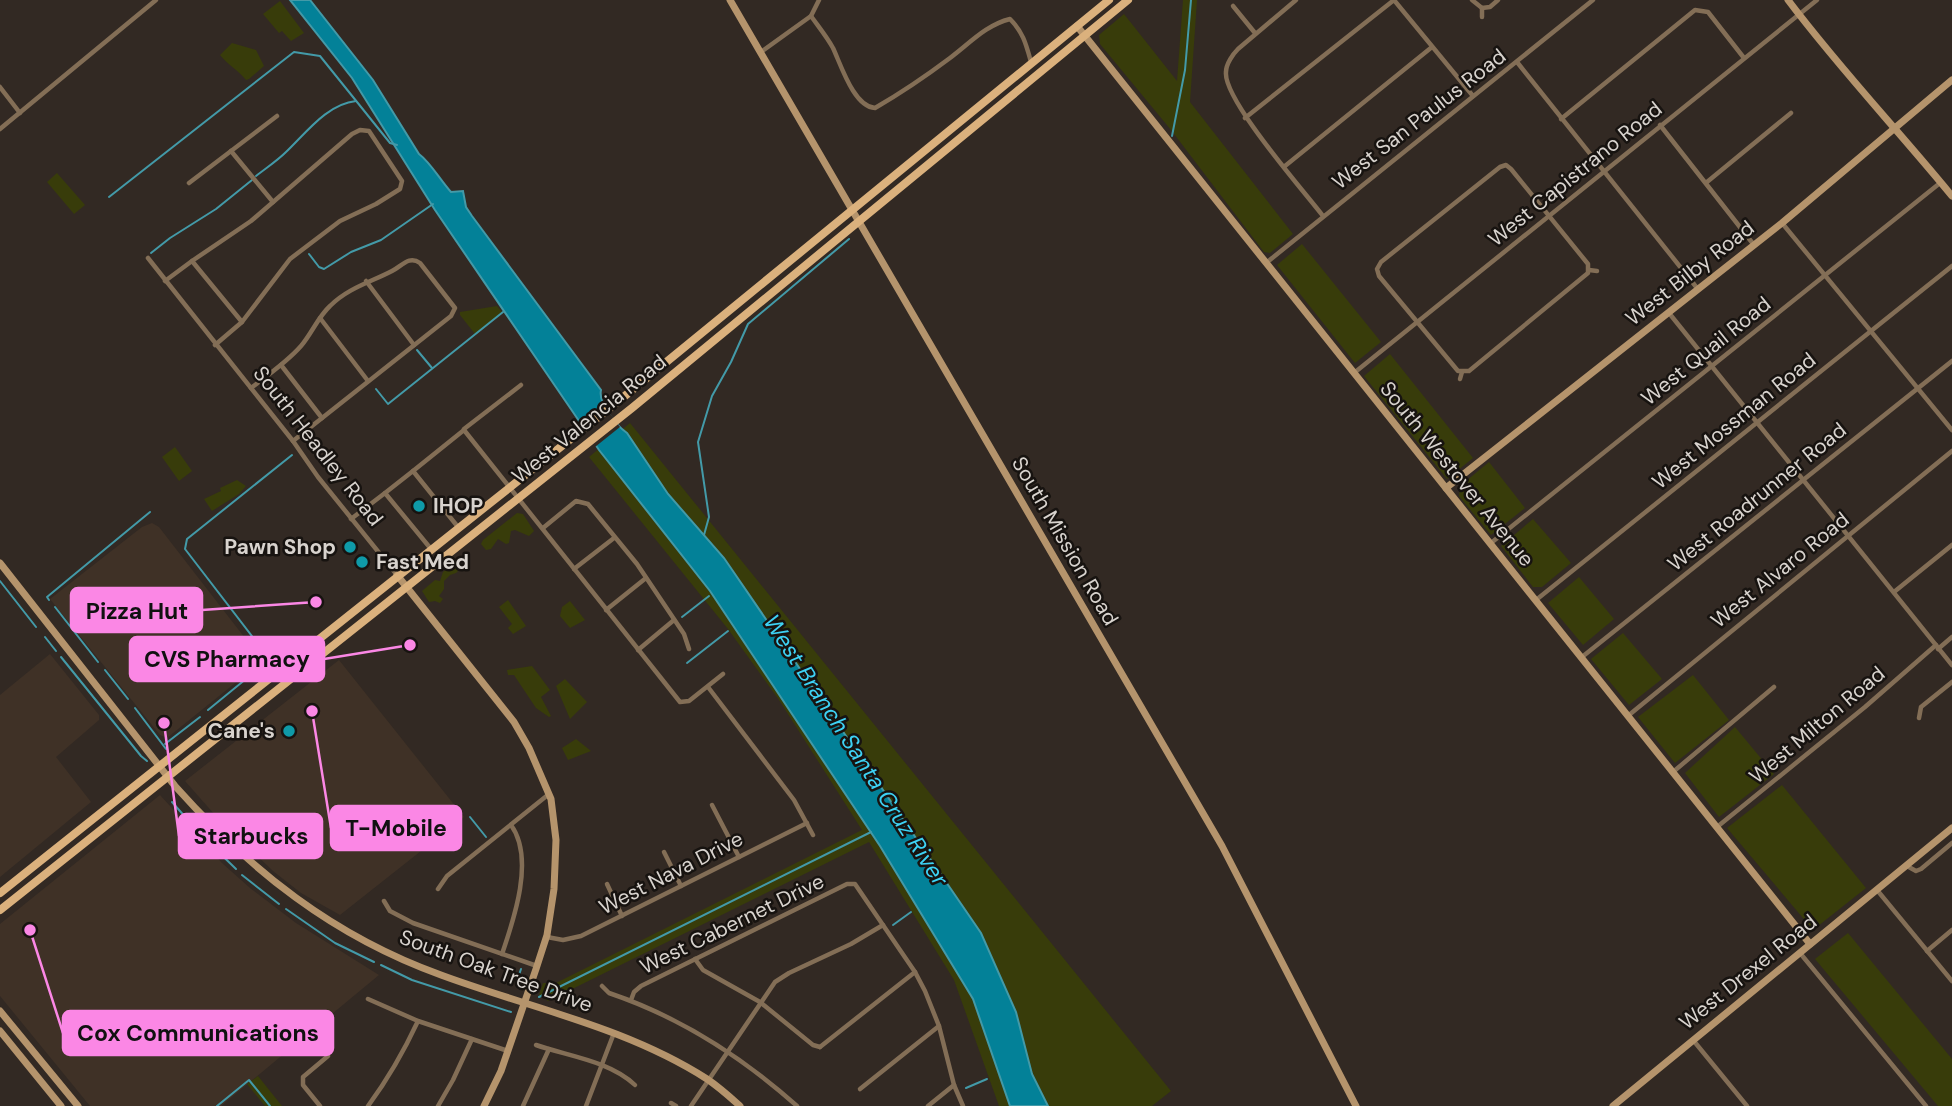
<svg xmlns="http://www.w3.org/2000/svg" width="1952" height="1106" viewBox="0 0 1952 1106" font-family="'DM Sans',sans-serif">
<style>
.built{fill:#3f3126}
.green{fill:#383c0a}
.water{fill:#038198;stroke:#439aa8;stroke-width:2}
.pier{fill:#322923}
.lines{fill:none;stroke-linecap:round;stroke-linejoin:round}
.stream{stroke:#439aa8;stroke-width:2}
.street{stroke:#836e56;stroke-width:4.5}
.secondary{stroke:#b5946c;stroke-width:7}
.primary{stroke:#dbb17d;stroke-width:8}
.culture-dot{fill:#0f9aa8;stroke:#171310;stroke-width:2.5}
.labels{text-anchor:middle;stroke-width:5;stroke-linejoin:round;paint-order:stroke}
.street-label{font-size:21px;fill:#d8d3ce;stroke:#171310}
.poi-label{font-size:21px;font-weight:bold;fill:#d8d3ce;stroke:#171310;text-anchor:start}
.water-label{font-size:23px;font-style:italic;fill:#3ed2f4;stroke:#171310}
.leader{fill:none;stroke:#fb87e5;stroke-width:2.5}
.callout-dot{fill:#fb87e5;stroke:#171310;stroke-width:2.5}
.callout{fill:#fb87e5;stroke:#fb87e5;stroke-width:2.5}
.callout-label{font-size:23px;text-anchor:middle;font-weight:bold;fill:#111}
</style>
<rect width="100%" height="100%" fill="#322923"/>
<g class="built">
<path d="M152,523l7,4 100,129 -4,11 -88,71 -7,-3 -110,-136 92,-72z"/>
<path d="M50,654l49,61v5l-43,37 35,45 -91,75v-182z"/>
<path d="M339,660l125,157 -124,98 -39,-22 -28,-22 -58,-56 -30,-34z"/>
<path d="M160,795l62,68 28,25 46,35 83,52 -158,131h-131l-90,-110v-72z"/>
</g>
<g class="green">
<path d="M1183,0h14l-7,102 103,132 -23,19 -6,-1 -93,-122 -71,-86 -1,-9 25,-21 53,67z"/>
<path d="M280,1l24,32 -13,8 -9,-10 -3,2 -16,-19z"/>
<path d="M232,43l24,7 8,16 -15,13 -3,1c-8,-10 -18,-15 -26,-25z"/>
<path d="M57,173l28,32 -11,9 -27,-32z"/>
<path d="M1302,244l79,98 -26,21 -78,-98z"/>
<path d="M497,306l5,6 -27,22 -15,-19v-3z"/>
<path d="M1390,354l83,104 -26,21 -83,-103z"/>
<path d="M630,423l541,668 -19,15h-153l-45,-126 -85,-138 -321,159 -9,-6 4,-12h13l306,-153 -83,-130 -51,-71 -139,-172z"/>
<path d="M175,447l17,24 -13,10 -17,-24z"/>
<path d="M1489,462l36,46 -34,27 -32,-39 1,-10z"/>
<path d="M237,480l9,6 -7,8 -27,17 -8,-12 17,-8 -1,-3z"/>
<path d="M517,513l6,1 11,17 -5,5 -14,-6 -4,1 -2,12 -3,1 -8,-5 -7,10 -5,1 -5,-6 2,-4z"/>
<path d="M1533,519l38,44 -29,24h-9l-32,-41z"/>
<path d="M465,554l2,1 -9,11 1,4 -3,3 -6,2 -6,6v8l-5,7 4,3 -3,4 -5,-2 -6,1 -7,-11 13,-11 5,1 3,-9 7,-5h5l1,-6h4z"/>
<path d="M1579,577l35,42 -31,26 -35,-42z"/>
<path d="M508,600l18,26 -13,8 -5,-6 4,-4 -13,-17z"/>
<path d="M570,601l15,19 -15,8 -10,-12 2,-9z"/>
<path d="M1623,633l39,46 -33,26 -38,-46z"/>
<path d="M532,666l18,24 -9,7 10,19 -2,1 -13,-9 -22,-33h-6l-1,-5z"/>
<path d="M1693,675l36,45 -54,43 -37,-46z"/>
<path d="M565,679l22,23 -17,17 -14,-33z"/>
<path d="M1735,727l39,47 -55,43 -34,-44z"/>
<path d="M576,739l15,12 -23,9 -6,-12z"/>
<path d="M1782,785l84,103 -53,42 -86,-102z"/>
<path d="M1848,933l104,126v47h-14l-123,-147z"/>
<path d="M258,1076l24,30h-17l-18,-22z"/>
</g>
<path class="water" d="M290,0h20l63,80 46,74c12,9 21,26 32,38l12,-1 3,16 6,9 129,174c-3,14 15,35 26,43l41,61 56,64 257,375 35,79 16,62 16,32h-38l-37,-107 -93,-153 -170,-255 -111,-141 -22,-32 -142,-208 -83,-132z"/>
<path class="pier" d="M603,404l17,23 -25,20 -17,-23z"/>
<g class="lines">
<g class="stream">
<path d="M1172,136l13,-66 6,-70"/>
<path d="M256,176c10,-8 21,-15 30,-24 20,-19 41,-48 70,-51"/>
<path d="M109,197l185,-145 26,4 70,87 7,2"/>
<path d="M151,253l19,-15 46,-29 36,-29"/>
<path d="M309,254l10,13 5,2 27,-17 30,-12 52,-36"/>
<path d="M417,350l15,18"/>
<path d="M376,389l12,15 115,-92"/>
<path d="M704,535l5,-18 -11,-75 14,-46 19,-34 17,-38 101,-85"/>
<path d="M0,581l36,46"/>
<path d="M49,600l-2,-3 103,-85"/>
<path d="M55,607l43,55"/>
<path d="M682,617l27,-21"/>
<path d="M45,637l11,14"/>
<path d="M61,657l80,99 6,5"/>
<path d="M267,661l1,-4 -83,-108 2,-10 105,-84"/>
<path d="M687,663l41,-32"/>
<path d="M105,670l23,29"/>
<path d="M135,708l31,41"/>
<path d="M208,710l49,-40"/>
<path d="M165,744l35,-27"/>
<path d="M172,802l22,25"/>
<path d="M470,817l16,20"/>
<path d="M200,834l36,35"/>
<path d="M242,875l37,29"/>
<path d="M286,909l49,34 39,19"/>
<path d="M893,925l18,-13"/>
<path d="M381,965l31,15 99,32"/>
<path d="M521,969l-2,6 3,11"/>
<path d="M539,997l332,-165"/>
<path d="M966,1088l21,-9"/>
<path d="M217,1106l32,-26 21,26"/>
</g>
<g class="street">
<path d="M1296,0l-58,49c-5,5 -12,15 -12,23 -3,27 77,118 97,144"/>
<path d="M1472,0l10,8"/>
<path d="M1233,6l22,27"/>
<path d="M1482,8l8,-1 8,-7"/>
<path d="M811,16c7,10 16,21 22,32 8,17 21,59 42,60 26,-15 51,-32 75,-50 20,-15 36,-33 60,-39 13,13 16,25 21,43"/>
<path d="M1482,17v-9"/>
<path d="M761,52l50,-36 8,-16"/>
<path d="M1517,62l180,226"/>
<path d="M0,87l20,26"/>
<path d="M1245,118l149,-118 79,96"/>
<path d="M1561,119l134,-109 13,2 36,46"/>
<path d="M1660,125l94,120"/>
<path d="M0,129l156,-129"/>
<path d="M231,151l42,51"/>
<path d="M1506,165l5,4 77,95v9l-119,98h-11l-79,-95 -2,-7 4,-7 119,-95z"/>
<path d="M1285,166l147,-119"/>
<path d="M1707,182l84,-69"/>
<path d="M189,183l88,-67"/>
<path d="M1782,223l170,207"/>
<path d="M148,258l145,183 25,36 79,98"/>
<path d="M192,261l50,61"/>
<path d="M1266,263l327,-263"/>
<path d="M1589,270l8,1"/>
<path d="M165,281l27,-20 59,-40 101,-87 8,-4 9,1 33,50 -2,8 -24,15 -36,17 -50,38 -48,63 -27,23"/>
<path d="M366,281l48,64"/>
<path d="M1669,313l283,352"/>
<path d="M320,318l48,63"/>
<path d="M281,365l41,53"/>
<path d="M1354,373l463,-373"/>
<path d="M1460,379l2,-7"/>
<path d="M251,388c17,-13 36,-26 50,-42 11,-13 17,-29 29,-40 18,-18 41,-24 62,-35 10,-5 17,-16 28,-8l35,45 -4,8 -158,125"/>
<path d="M464,429l57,-44"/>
<path d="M413,471l51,-41 216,272 9,-1 34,-27"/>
<path d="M385,493l28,-22 45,56"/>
<path d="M351,519l34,-26 46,56"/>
<path d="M543,528l33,-27 12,3 49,60 47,70 5,15"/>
<path d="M1491,543l449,-360"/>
<path d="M574,569l40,-31"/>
<path d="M1894,592l58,-47"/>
<path d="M1536,600l416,-334"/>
<path d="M606,610l40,-32"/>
<path d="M1938,649l14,-12"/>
<path d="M638,650l36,-30"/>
<path d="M1582,657l370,-296"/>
<path d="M708,687l86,113 19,35"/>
<path d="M1629,715l323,-264"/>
<path d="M1919,718l2,-11 31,-25"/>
<path d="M1673,772l101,-85"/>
<path d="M712,805l27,52"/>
<path d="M1717,827l148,-120 71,-62"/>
<path d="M664,852l17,34"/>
<path d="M1907,866l9,5 5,-2 31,-26"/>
<path d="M607,884l15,32"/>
<path d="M438,889l9,-13 102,-82"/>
<path d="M1877,890l75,91"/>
<path d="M384,901l6,10 23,12 124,43"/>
<path d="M547,937l16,3 18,-4 226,-113"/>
<path d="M1927,951l25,-21"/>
<path d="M1800,953l126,153"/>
<path d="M502,954c12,-35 33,-96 9,-129"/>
<path d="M695,959l8,11 57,32 53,43 7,2"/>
<path d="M602,986l7,7c71,24 132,63 188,113"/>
<path d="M368,999l50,22 90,30"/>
<path d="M631,1000l3,-8 7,-6 206,-102h8l60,88 10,19 14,35 15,59 9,21"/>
<path d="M1693,1040l54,66"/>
<path d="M536,1045c32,11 74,16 99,40"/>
<path d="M820,1047l95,-75"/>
<path d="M860,1089l79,-63"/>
<path d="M671,1103l5,3"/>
<path d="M320,1106l-17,-21v-8l25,-21"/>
<path d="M368,1106c20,-27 36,-55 50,-85"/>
<path d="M438,1106l15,-26 19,-41"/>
<path d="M523,1106l26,-57"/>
<path d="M586,1106l28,-73"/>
<path d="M691,1106l84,-124 14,-9 62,-29 32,-19"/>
<path d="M928,1106l26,-21"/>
</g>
<g class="secondary">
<path d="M730,0l492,846 134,260"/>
<path d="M1788,0c51,68 110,130 164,196"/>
<path d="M1077,26l733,918"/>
<path d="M1446,488l336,-265 170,-143"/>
<path d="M0,563l175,223c76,85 158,150 266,189 89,33 185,52 266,104 12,8 23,18 33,27"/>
<path d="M397,575l117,147 15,26 22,51 5,41 -2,49 -7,46 -11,34 -35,102 -17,35"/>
<path d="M0,1011l78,95"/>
<path d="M0,1031l61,75"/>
<path d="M1613,1106l339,-278"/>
</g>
<g class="primary">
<path d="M0,893l626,-498 483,-395"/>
<path d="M0,910l632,-502 496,-408"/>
</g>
</g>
<g class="culture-dot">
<circle cx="419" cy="506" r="7"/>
<circle cx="350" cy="547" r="7"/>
<circle cx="362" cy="562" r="7"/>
<circle cx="289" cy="731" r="7"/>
</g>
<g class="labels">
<g class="street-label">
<text transform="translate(1419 119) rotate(-38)" y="7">West San Paulus Road</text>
<text transform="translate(1575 174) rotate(-39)" y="7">West Capistrano Road</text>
<text transform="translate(1690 273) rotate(-38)" y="7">West Bilby Road</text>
<text transform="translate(1706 351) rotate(-39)" y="7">West Quail Road</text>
<text transform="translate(589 419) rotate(-39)" y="7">West Valencia Road</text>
<text transform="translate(1734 421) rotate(-39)" y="7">West Mossman Road</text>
<text transform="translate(318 446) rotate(52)" y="7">South Headley Road</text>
<text transform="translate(1457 474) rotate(51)" y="7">South Westover Avenue</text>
<text transform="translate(1757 497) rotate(-39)" y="7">West Roadrunner Road</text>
<text transform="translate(1065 541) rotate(60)" y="7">South Mission Road</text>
<text transform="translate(1780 570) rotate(-39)" y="7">West Alvaro Road</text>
<text transform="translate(1817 725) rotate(-40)" y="7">West Milton Road</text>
<text transform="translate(671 873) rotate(-27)" y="7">West Nava Drive</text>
<text transform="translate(732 924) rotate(-26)" y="7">West Cabernet Drive</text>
<text transform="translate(496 971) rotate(20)" y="7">South Oak Tree Drive</text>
<text transform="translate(1748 972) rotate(-39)" y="7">West Drexel Road</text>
</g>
<g class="poi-label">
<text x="433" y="513">IHOP</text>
<text x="336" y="554" text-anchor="end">Pawn Shop</text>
<text x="376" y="569">Fast Med</text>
<text x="275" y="738" text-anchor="end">Cane's</text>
</g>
<g class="water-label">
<text transform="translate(856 750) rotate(57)" y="8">West Branch Santa Cruz River</text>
</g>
</g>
<path class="leader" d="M316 602L202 610M410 645L324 659M312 711L331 828M164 723L179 836M30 930L63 1033"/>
<g class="callout-dot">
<circle cx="316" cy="602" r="7"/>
<circle cx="410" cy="645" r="7"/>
<circle cx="312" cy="711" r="7"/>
<circle cx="164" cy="723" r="7"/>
<circle cx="30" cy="930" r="7"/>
</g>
<g class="callout">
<rect x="71" y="588" width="131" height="44" rx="7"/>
<rect x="130" y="637" width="194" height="44" rx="7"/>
<rect x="331" y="806" width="130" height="44" rx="7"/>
<rect x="179" y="814" width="143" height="44" rx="7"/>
<rect x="63" y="1011" width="270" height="44" rx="7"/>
</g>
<g class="callout-label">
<text x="137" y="619">Pizza Hut</text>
<text x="227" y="667">CVS Pharmacy</text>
<text x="396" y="836">T-Mobile</text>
<text x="251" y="844">Starbucks</text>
<text x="198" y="1041">Cox Communications</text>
</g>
</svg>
